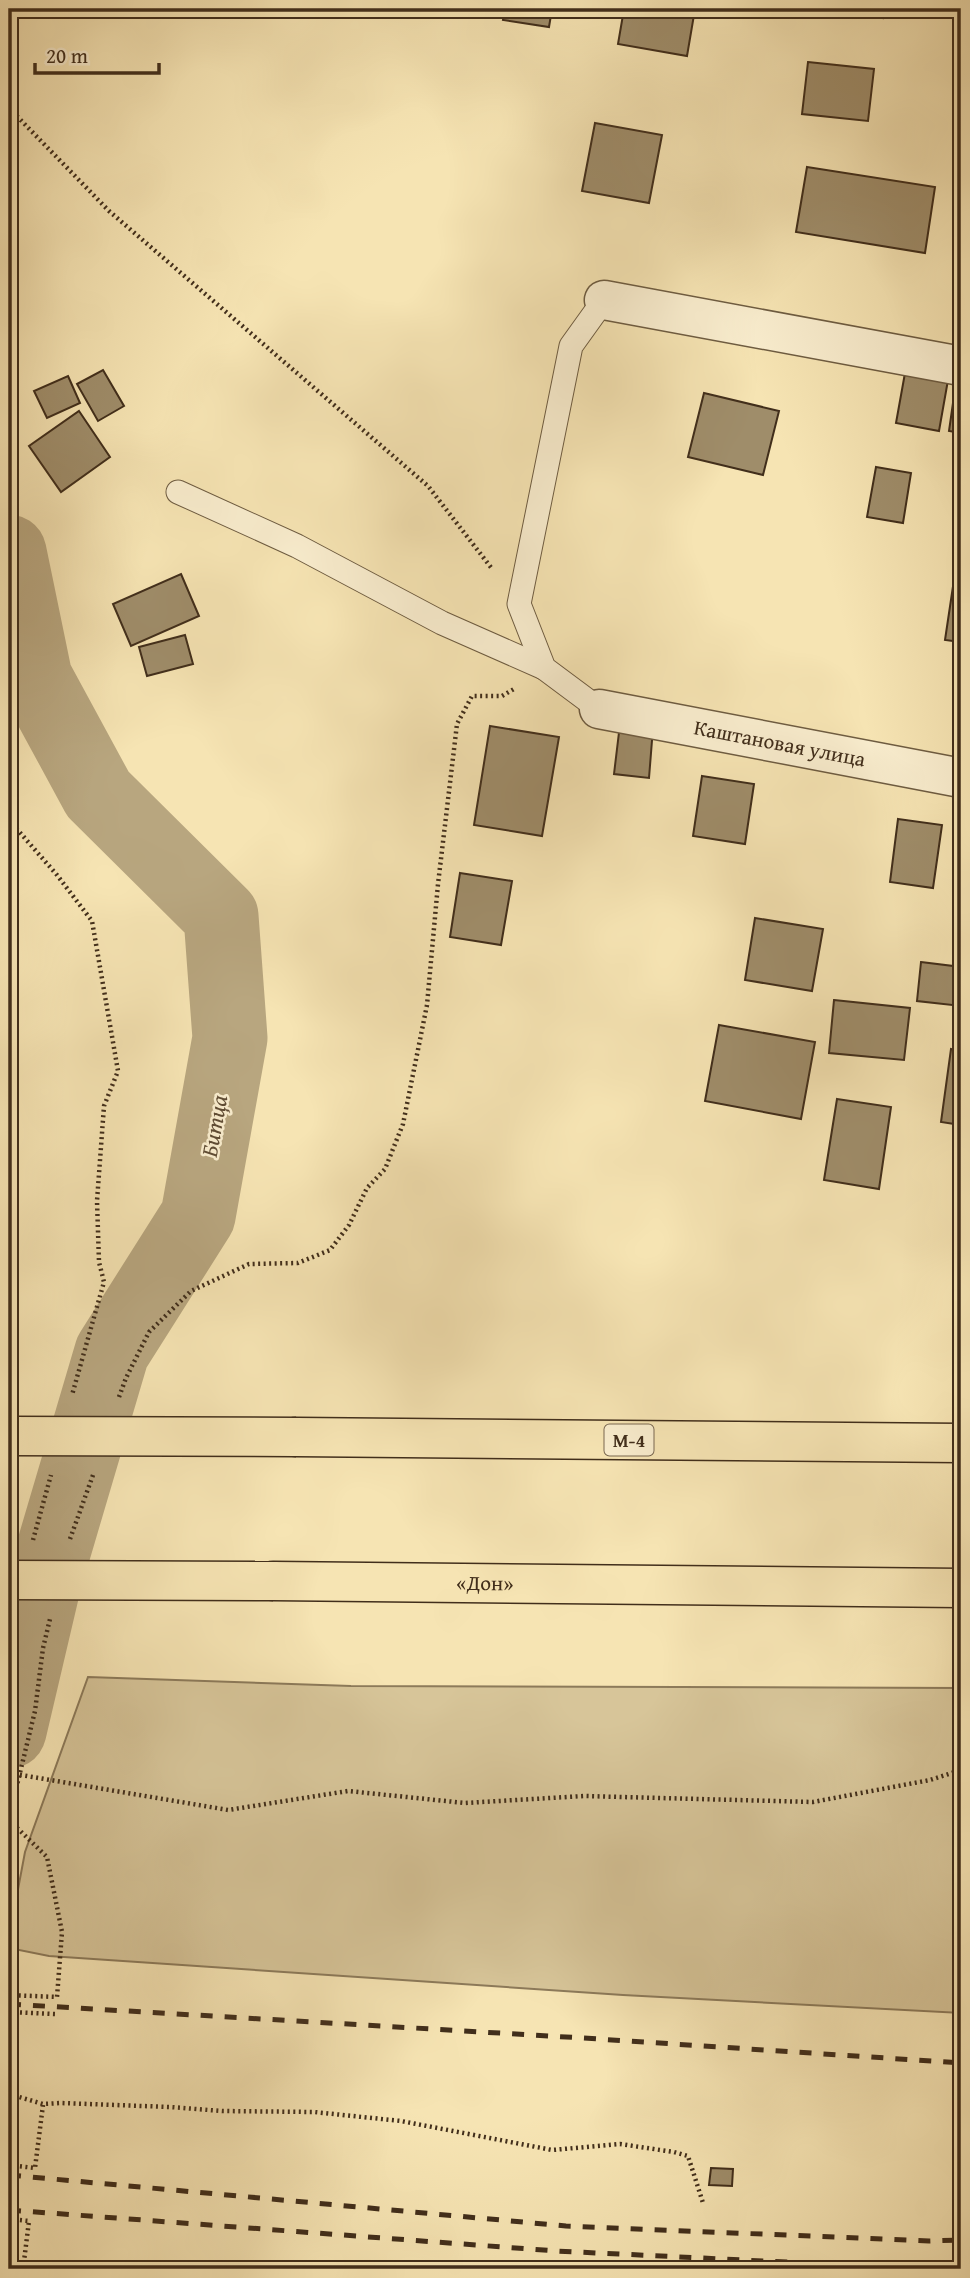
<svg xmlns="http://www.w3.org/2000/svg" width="970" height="2278" viewBox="0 0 970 2278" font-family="'Gentium Book Plus',serif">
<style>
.green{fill:#d7c599;stroke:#8c7a5a;stroke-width:2}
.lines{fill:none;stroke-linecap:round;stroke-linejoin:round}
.river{stroke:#b8a67f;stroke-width:75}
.building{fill:#9f8d6a;stroke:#412e1b;stroke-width:2}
.service-casing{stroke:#6e5c41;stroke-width:25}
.minor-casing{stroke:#6e5c41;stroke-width:41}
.motorway-casing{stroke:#412e1b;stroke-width:41}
.path{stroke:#412e1b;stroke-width:4.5;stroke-dasharray:2 3.5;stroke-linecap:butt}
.service{stroke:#f9edce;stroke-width:23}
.minor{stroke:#f9edce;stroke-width:38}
.motorway{stroke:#f6e4b3;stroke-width:38}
.rail{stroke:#412e1b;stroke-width:5;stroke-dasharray:12 12;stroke-linecap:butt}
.motorway-bridge-casing{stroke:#412e1b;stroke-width:41;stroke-linecap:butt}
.motorway-bridge{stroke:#f6e4b3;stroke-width:38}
.labels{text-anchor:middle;stroke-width:5;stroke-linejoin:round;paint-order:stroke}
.shield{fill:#f9edce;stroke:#786751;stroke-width:2}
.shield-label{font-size:19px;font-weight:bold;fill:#412e1b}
.street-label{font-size:21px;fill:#412e1b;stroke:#f9edce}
.water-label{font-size:23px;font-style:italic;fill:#5f4c34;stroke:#f9edce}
</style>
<rect width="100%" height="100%" fill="#f6e4b3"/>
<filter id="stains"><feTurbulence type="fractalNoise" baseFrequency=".00286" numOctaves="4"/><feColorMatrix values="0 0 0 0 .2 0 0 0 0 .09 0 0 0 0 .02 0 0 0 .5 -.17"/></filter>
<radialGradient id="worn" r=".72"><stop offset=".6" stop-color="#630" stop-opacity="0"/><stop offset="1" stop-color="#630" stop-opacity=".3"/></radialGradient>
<path class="green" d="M88,1677l263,9 610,2v325l-338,-18 -574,-39 -40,-8v-11l16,-85z"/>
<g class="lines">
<path class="river" d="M9,552l26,126 63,116 123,122 9,122 -32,178 -86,136 -68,230 -35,149"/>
</g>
<g class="building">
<path d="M505,9h47l-3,18 -46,-7z"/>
<path d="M624,9h71l-8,47 -69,-12z"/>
<path d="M827,9h57l-1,9z"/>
<path d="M808,62l66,7 -6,52 -66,-7z"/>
<path d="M595,123l67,12 -13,68 -67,-12z"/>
<path d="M807,167l128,20 -10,66 -129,-21z"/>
<path d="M103,370l21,36 -26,15 -21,-37z"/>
<path d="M905,373l43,7 -9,51 -43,-8z"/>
<path d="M68,376l12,27 -33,15 -13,-27z"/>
<path d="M956,382h5v51l-12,-2z"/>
<path d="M704,393l75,18 -16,64 -75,-18z"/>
<path d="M79,411l31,46 -49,35 -32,-46z"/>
<path d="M876,467l35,6 -8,50 -36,-6z"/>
<path d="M955,573l6,1v68l-16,-2z"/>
<path d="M181,574l18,42 -68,30 -18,-42z"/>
<path d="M185,635l8,29 -46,12 -8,-29z"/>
<path d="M620,724l33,4 -4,50 -35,-4z"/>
<path d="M490,726l69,11 -17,99 -68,-11z"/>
<path d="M702,776l52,8 -9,60 -52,-8z"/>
<path d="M898,819l44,6 -9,63 -43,-6z"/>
<path d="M460,873l52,8 -11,64 -51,-8z"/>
<path d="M755,918l68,11 -11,62 -67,-11z"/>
<path d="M921,962l40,5v39l-44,-5z"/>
<path d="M834,1000l76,8 -6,52 -75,-7z"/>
<path d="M719,1025l96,17 -14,77 -96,-18z"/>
<path d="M951,1049l10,2v74l-20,-3z"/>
<path d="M837,1099l54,8 -12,82 -55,-9z"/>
<path d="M711,2168l22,1 -1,17 -23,-1z"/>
</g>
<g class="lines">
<g class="service-casing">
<g id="service">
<path d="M178,492l119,54 145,77 102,45"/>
<path d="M599,709l-55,-41 -25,-64 52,-258 33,-46"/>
</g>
</g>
<g class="minor-casing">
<g id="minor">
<path d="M604,300l357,66"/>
<path id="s1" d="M599,709l362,69"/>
</g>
</g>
<g class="motorway-casing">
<g id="motorway">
<path d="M296,1437l665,6"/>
<path id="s2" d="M273,1581l688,7"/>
</g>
</g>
<g class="path">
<path d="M9,108l100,103 319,275 65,84"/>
<path d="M9,820l48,55 35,46 26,150 -14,35 -7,95 2,61 5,20 -32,113"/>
<path d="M119,1397l7,-19 23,-46 42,-41 58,-27 49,-1 32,-13 19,-25 18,-37 18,-19 18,-45 24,-119 11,-121 19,-160 15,-28h30l12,-7"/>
<path d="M70,1539l23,-64"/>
<path d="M33,1540l18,-65"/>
<path d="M9,1773l219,37 120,-19 117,12 119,-7 229,6 117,-22 31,-10"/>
<path d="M9,1809l8,-24 18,-74 8,-63 7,-29"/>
<path d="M9,1820l38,37 15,75 -5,65 -48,-2"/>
<path d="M9,2012l46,2"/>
<path d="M9,2094l34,10 18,-1 109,4 52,4 92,1 87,9 151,29 68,-6 54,8 14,4 15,47"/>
<path d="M9,2165l26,3 8,-63"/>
<path d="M9,2219l20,2 -6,48"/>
</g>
<use href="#service" class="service"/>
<use href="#minor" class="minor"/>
<use href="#motorway" class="motorway"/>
<g class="rail">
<path d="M9,2004l574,34 378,25"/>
<path d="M9,2175l557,51 363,15 32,-1"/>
<path d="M9,2210l547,41 333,16 72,2"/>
</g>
<g class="motorway-bridge-casing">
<g id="motorway-bridge">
<path d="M9,1436l287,1"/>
<path d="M9,1580l264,1"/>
</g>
</g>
<use href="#motorway-bridge" class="motorway-bridge"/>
</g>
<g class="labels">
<rect class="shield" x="604.5" y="1424.5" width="49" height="31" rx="5"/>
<g class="shield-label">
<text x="629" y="1447">М-4</text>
</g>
<g class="street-label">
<text dy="7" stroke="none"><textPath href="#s1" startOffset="184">Каштановая улица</textPath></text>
<text dy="7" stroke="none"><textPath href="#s2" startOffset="212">«Дон»</textPath></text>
</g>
<g class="water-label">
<text transform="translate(214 1126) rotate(-80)" y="8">Битца</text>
</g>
</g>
<rect width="970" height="2278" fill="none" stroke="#f6e4b3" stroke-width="35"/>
<rect x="10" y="10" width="949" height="2257" fill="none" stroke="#412e1b" stroke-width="3.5"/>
<rect x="18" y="18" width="935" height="2243" fill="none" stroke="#412e1b" stroke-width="2"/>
<path d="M35 63v10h124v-10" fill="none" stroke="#412e1b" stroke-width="3.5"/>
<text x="46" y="63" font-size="21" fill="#412e1b" stroke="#f9edce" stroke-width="5" paint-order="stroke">20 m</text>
<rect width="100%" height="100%" filter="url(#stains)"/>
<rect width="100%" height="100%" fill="url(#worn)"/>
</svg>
